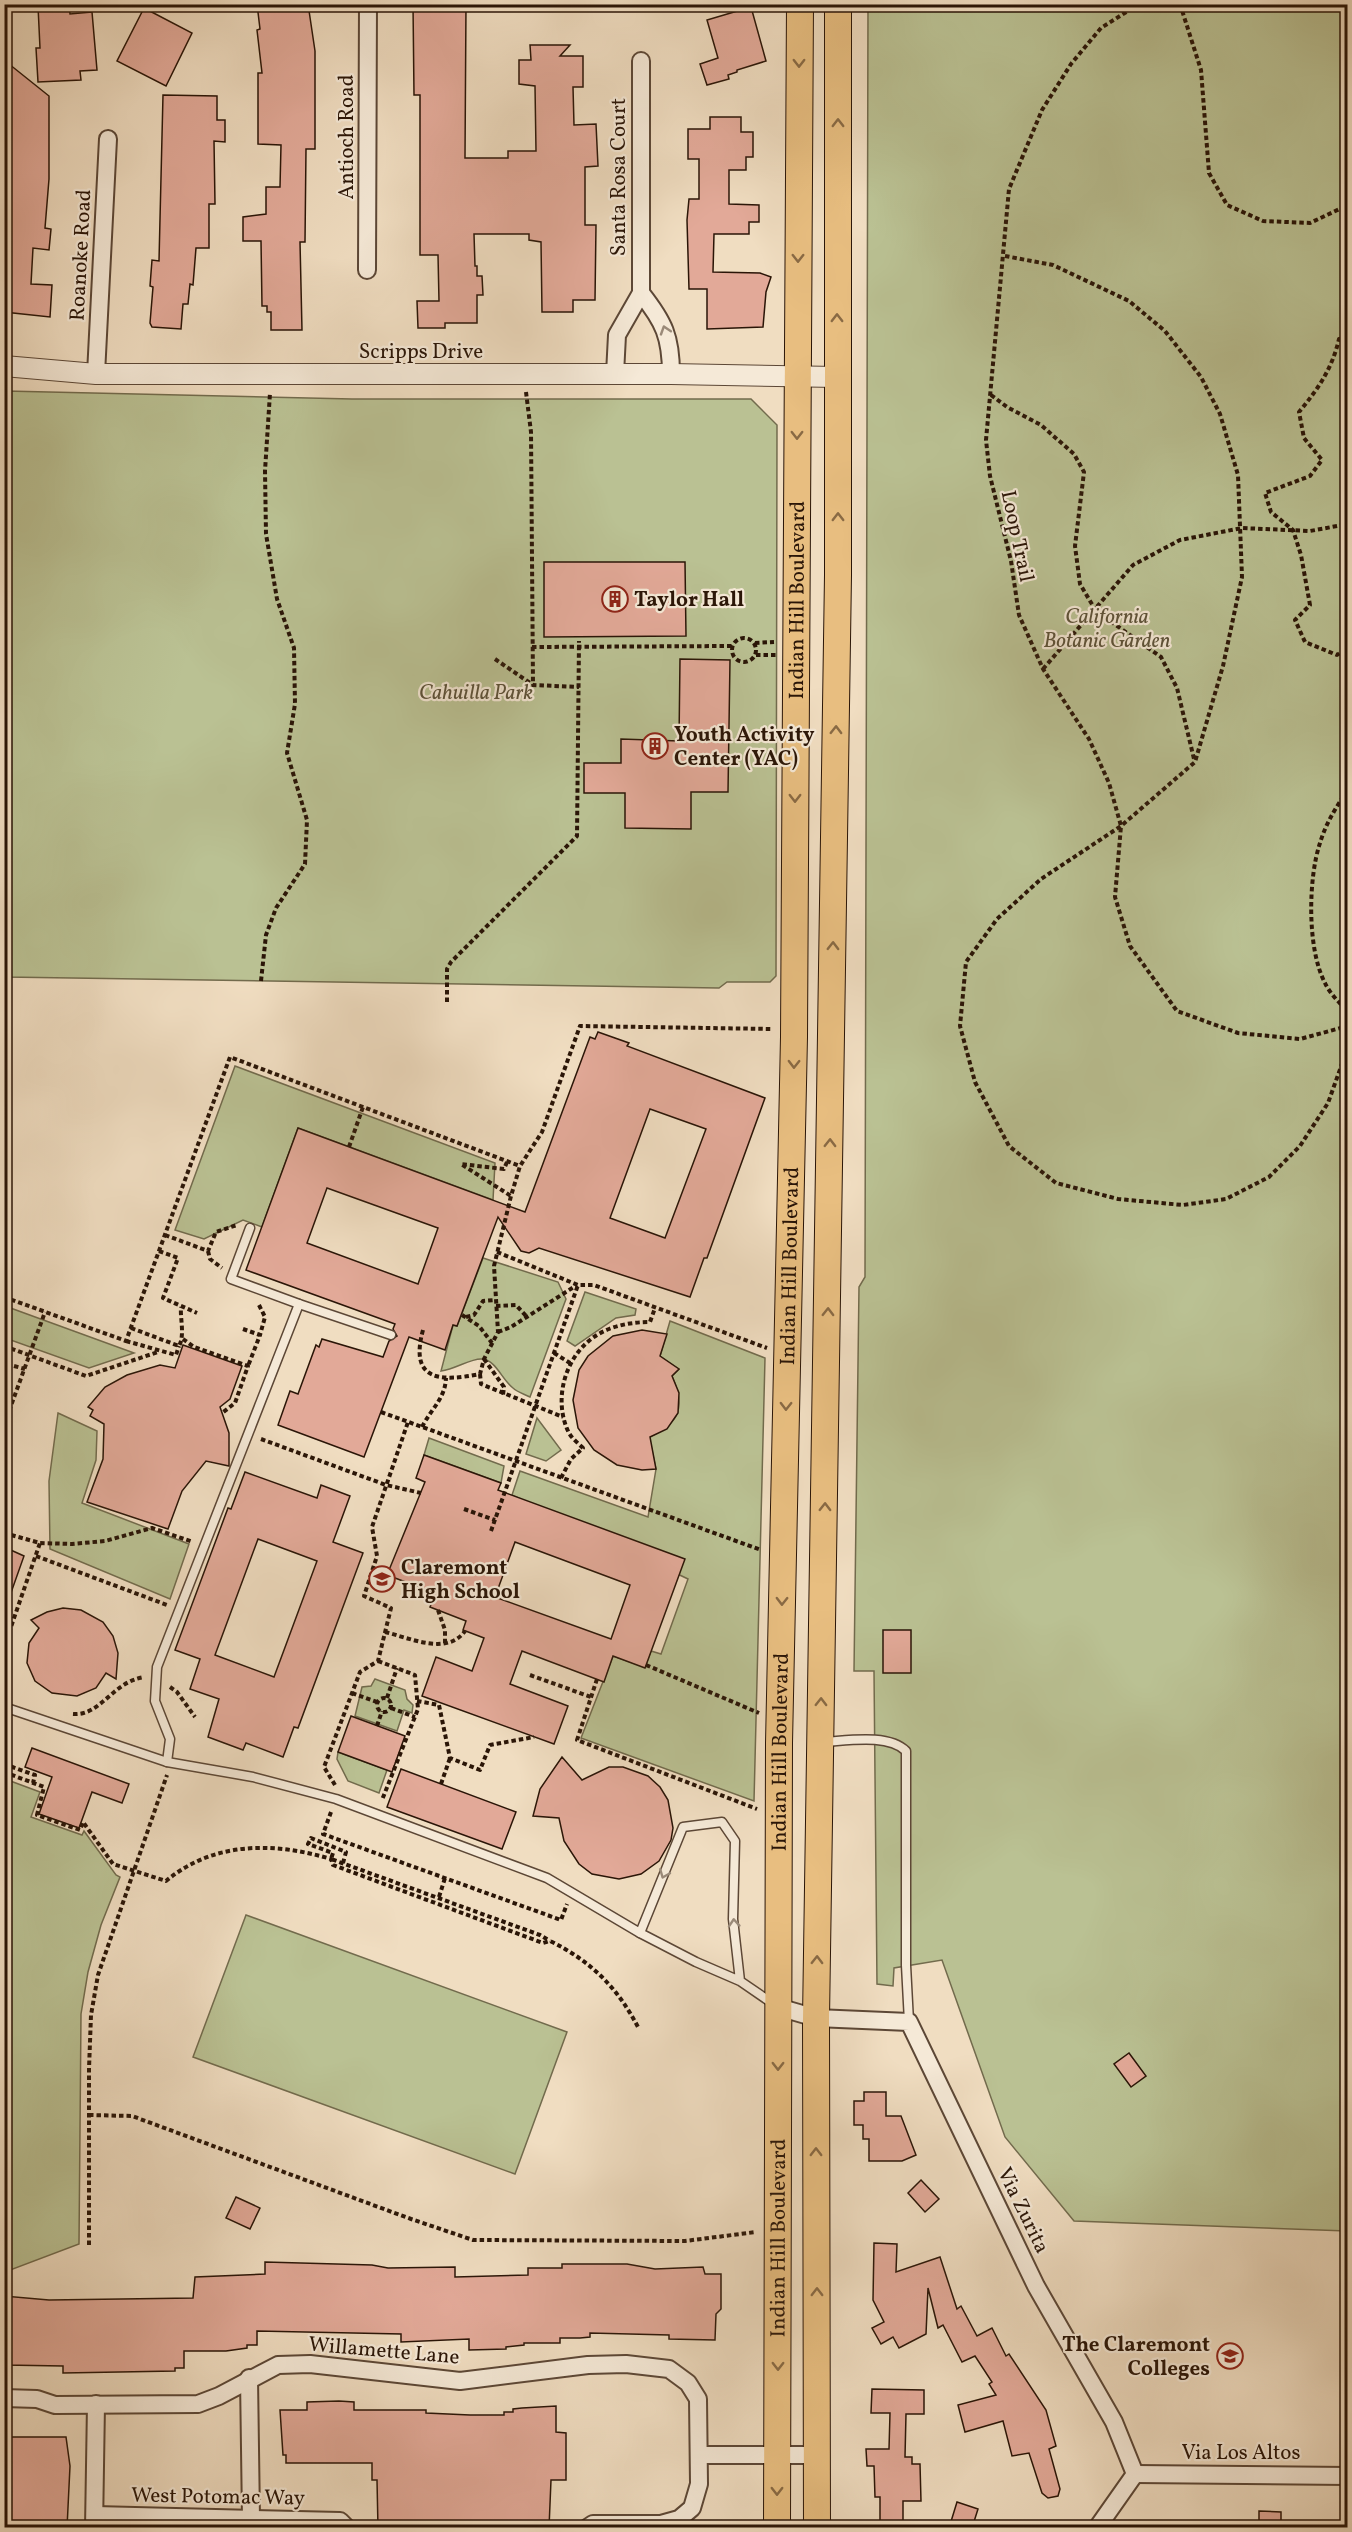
<svg xmlns="http://www.w3.org/2000/svg" width="1352" height="2532" viewBox="0 0 1352 2532" font-family="Vollkorn,serif">
<style>
.green{fill:#bac193;stroke:#726b4d;stroke-width:1.5}
.building{fill:#e2a998;stroke:#2a1507;stroke-width:1.5;fill-rule:evenodd}
.lines{fill:none;stroke-linecap:round;stroke-linejoin:round}
.service-casing{stroke:#5c4736;stroke-width:11}
.minor-casing{stroke:#5c4736;stroke-width:20}
.tertiary-casing{stroke:#5c4736;stroke-width:22}
.primary-casing{stroke:#2a1507;stroke-width:28}
.path{stroke:#2a1507;stroke-width:4;stroke-dasharray:4.5 3;stroke-linecap:butt}
.service{stroke:#f5e9d7;stroke-width:8}
.minor{stroke:#f5e9d7;stroke-width:16}
.tertiary{stroke:#f5e9d7;stroke-width:20}
.primary{stroke:#e8be80;stroke-width:26}
.oneway{stroke:#896a44}
.oneway2{stroke:#9a8a79}
.labels{text-anchor:middle;stroke-width:4.5;stroke-linejoin:round;paint-order:stroke}
.street-label{font-size:21px;fill:#2a1507;stroke:#f5e9d7}
.poi-label{font-size:21px;font-weight:bold;fill:#2a1507;stroke:#f5e9d7;text-anchor:start}
.park-label{font-size:21px;font-style:italic;fill:#5c5138;stroke:#f5e9d7}
</style>
<rect width="100%" height="100%" fill="#f0ddc1"/>
<filter id="stains"><feTurbulence type="fractalNoise" baseFrequency=".00333" numOctaves="4"/><feColorMatrix values="0 0 0 0 .2 0 0 0 0 .09 0 0 0 0 .02 0 0 0 .5 -.17"/></filter>
<radialGradient id="worn" r=".72"><stop offset=".6" stop-color="#630" stop-opacity="0"/><stop offset="1" stop-color="#630" stop-opacity=".3"/></radialGradient>
<g class="green">
<path d="M868,5h479v2226l-273,-10 -69,-84 -63,-177 -48,8 -1,18 -16,-2 -3,-313h-20l5,-384 6,-10z"/>
<path d="M5,391l347,8h399l26,26 -1,551 -6,6h-43l-8,6 -714,-11z"/>
<path d="M235,1066l260,97 -2,37 -195,-72 -36,99 -19,-7 -39,19 -29,-9z"/>
<path d="M483,1258l75,24 8,17 -36,98c-6,-3 -13,-5 -17,-9 -11,-8 -17,-28 -31,-29 -11,-1 -26,10 -41,12l12,-46 4,1z"/>
<path d="M585,1292l51,17 -1,6 -19,3 -41,28 -8,-5z"/>
<path d="M5,1306l129,47 -45,15 -84,-30z"/>
<path d="M670,1321l95,37 -11,443 -173,-63 32,-82 32,11 6,-16 10,3 27,-75 -176,-84 8,-24 128,46 8,-48 -7,-32c31,-14 37,-30 23,-61l7,-7 -19,-13z"/>
<path d="M58,1413l39,18 -1,29 -14,43 107,41 -19,55 -120,-50 -1,-68z"/>
<path d="M537,1418l24,32 -15,11 -20,-7z"/>
<path d="M429,1438l75,28 -3,17 -77,-28z"/>
<path d="M375,1679l30,11 2,9 6,6 -1,8 -8,-3 -7,21 -42,-15 7,-29 9,-1z"/>
<path d="M338,1752l49,18 -8,23 -31,-12 -11,-22z"/>
<path d="M5,1779l35,13 -9,25 51,18 2,-4 32,44 4,2 -19,48 -13,47 -7,42 -2,230 -74,28z"/>
<path d="M246,1915l321,117 -52,142 -322,-117z"/>
</g>
<g class="building">
<path d="M257,4h51l7,47v98h-9l-1,93h-5l2,88h-31v-18h-4v-6h-5l-1,-65h-18v-24l23,-3v-27h14l1,-42 -23,-1v-71h4l-5,-43 3,-1z"/>
<path d="M413,4h53l-1,154h43v-7h28l-1,-65 -16,-2v-24h12l-1,-15h40l-10,11h23v31h-10l1,38 22,-1 2,42 -13,1v58h11l-1,75h-22v12h-31l-1,-70 -12,-2v-6h-55l1,32h2v10h5l1,19h-6v28h-32v5h-27l-1,-27h22l-1,-46h-18v-160h-6z"/>
<path d="M69,5l1,9 22,-2 5,58 -17,1 1,9 -43,2 -2,-34h4l-2,-42z"/>
<path d="M751,7l15,54 -29,9v2l-9,3 1,4 -22,6 -7,-21 18,-6 -11,-38z"/>
<path d="M144,8l48,25 -26,53 -49,-25z"/>
<path d="M4,60l45,36v83l-4,49 6,1 -2,21 -16,-2 -2,36 21,1 -2,32 -46,-5z"/>
<path d="M163,95l54,1v24h8v22l-11,-1 1,63h-6v44h-13l-3,37 -3,-1 -2,20h-5l-2,25 -29,-2 -2,-4 3,-36 -3,-1 2,-26 7,1z"/>
<path d="M710,117h31v15h12v25h-7v13h-17v34l30,1v17h-10v12h-35l-1,38 47,1 11,4 -5,15 -3,35 -56,2v-40h-18l-2,-69 2,-21h10v-40h-11v-30h22z"/>
<path d="M544,562h141l1,74 -142,1z"/>
<path d="M680,659l50,1 -2,132h-37v37l-66,-1v-35h-41v-30h37v-24l58,2z"/>
<path d="M598,1032l31,11 -2,3 138,52 -58,160h-3l-14,39 -151,-49 -10,5 -8,-2 -23,-34 -41,109 -4,-1 -8,25 -36,-13 -45,120 -86,-32 12,-34 8,3 18,-49 3,2 3,-8 61,18 6,-16 8,-5 -4,-7 2,-5 -149,-54 52,-142 227,84 65,-175 5,2zM650,1109l56,20 -41,109 -55,-20zM327,1188l111,40 -20,56 -111,-41z"/>
<path d="M642,1330l25,4 -7,22 19,13 -7,7 7,17 -1,20 -11,16 -17,8 6,32 -14,1 -25,-5 -23,-15 -16,-22 -5,-28 6,-30 9,-14 25,-20z"/>
<path d="M183,1345l59,21 -12,33 -10,8 9,26v33l-23,-5 -24,30 -14,38 -81,-27 16,-43 1,-35 -14,-8 3,-6 -5,-3 17,-20 22,-12 33,-10 15,3z"/>
<path d="M424,1455l77,28 -3,7 187,69 -40,109 -32,-12 -9,26 -82,-31 -12,33 58,22 -14,38 -132,-48 14,-39 36,14 12,-33 -21,-8 3,-9 -36,-14 5,-14 -48,-18 38,-93 -9,-4zM515,1542l115,43 -19,54 -116,-42z"/>
<path d="M245,1472l72,26 4,-13 29,11 -17,46 30,11 -65,175 -4,-1 -11,30 -37,-14 -3,7 -35,-13 11,-38 -29,-10 10,-30 -25,-9 53,-142 3,1zM258,1539l59,22 -43,116 -59,-22z"/>
<path d="M4,1547l20,9 -17,48h-3z"/>
<path d="M63,1608l18,2 22,12 10,14 5,17 -2,26 -10,-6 -10,15 -19,8 -25,-3 -17,-12 -8,-18 2,-20 10,-15 -8,-8 16,-8z"/>
<rect x="883" y="1630" width="28" height="43"/>
<path d="M351,1716l54,20 -13,36 -54,-20z"/>
<path d="M32,1748l97,36 -7,19 -30,-11 -13,36 -40,-14 13,-37 -27,-10z"/>
<path d="M562,1757l20,23 27,-13h14l25,9 12,11 8,13 5,28 -2,12 -12,21 -18,13 -22,5 -27,-5 -13,-10 -15,-23 -5,-23 -26,-2 7,-27z"/>
<path d="M401,1769l115,43 -14,37 -115,-42z"/>
<path d="M1129,2053l17,23 -15,11 -17,-23z"/>
<path d="M864,2092h22v24h15l15,39 -14,6h-33v-22h-6v-14h-9v-24h10z"/>
<path d="M921,2180l18,19 -14,13 -17,-19z"/>
<path d="M236,2197l24,11 -10,21 -24,-11z"/>
<path d="M874,2243l23,1 -1,28 44,-15 17,52 4,-3 16,30 15,-8 14,28 3,-2 37,56 10,36 -7,3 11,40 -2,7 -10,2 -6,-5 -13,-40 -17,3 -9,-35 -38,11 -7,-27 38,-10 -7,-11 3,-2 -17,-26 -13,6 -19,-37 -5,3 -10,-40 -2,46 -27,14 -6,-11 -12,7 -9,-16 12,-6 -11,-22z"/>
<path d="M265,2262l107,3 16,3 67,-1v10l73,-2v-7h34v-4h65l28,5 48,-2 2,7h16v35l-5,5 -1,26 -46,-1v-4l-79,-2v4l-10,1h-20v5h-36v2l-18,2v2l-37,1v-11l-68,3v-8l-144,-3v14h-10v3l-21,3h-42v17h-9v3l-112,2v-7l-59,-1v-69l45,4 144,-2 2,-21 70,-3z"/>
<path d="M872,2389l52,1v24h-18l-1,43h7v7h8l1,37h-18v27h-23v-31h-5l-1,-31h-7l-1,-17h23l1,-36h-19z"/>
<path d="M339,2401l15,1v8h72v3l44,2h34v-3h9v-3l9,-1 34,-2v26l10,1v47h-15l-2,48h-171l-1,-48h-5v-17h-86v-8h-3l-3,-45h27v-8z"/>
<path d="M4,2437h62l4,29 -3,62h-63z"/>
<path d="M957,2502l21,7 -6,19h-23z"/>
<path d="M1259,2511l22,1v16h-22z"/>
</g>
<g class="lines">
<g class="service-casing">
<g id="service">
<path d="M299,1304l92,31"/>
<path d="M4,1707l163,55 86,15 83,22 211,79 93,55"/>
<path d="M821,1742c25,-1 67,-9 85,9v214l3,57"/>
<path d="M167,1762l3,-23 -15,-38 2,-34 142,-363 -68,-25 19,-51"/>
<path d="M740,1981l-7,-62 2,-78 -13,-19 -39,5 -43,106 56,29 44,19 35,24"/>
</g>
</g>
<g class="minor-casing">
<g id="minor">
<path d="M367,270l1,-266"/>
<path d="M641,293c23,29 30,44 30,81"/>
<path d="M96,374l12,-235"/>
<path d="M615,374l2,-39 24,-42v-232"/>
<path d="M778,2007l38,11 93,4 127,264 78,136 21,52 -38,54"/>
<path d="M249,2378l2,141"/>
<path d="M4,2398l33,1 18,6 143,-1 21,-8 59,-31 32,-1 150,17 128,-16 38,-1 43,5 19,14 10,16 1,85 -7,24 -13,11 -18,5h-68l-6,4"/>
<path d="M700,2455h117"/>
<path d="M1135,2474l213,2"/>
<path d="M95,2515l245,6 7,7"/>
<path d="M94,2528l2,-124"/>
</g>
</g>
<g class="tertiary-casing">
<path id="tertiary" d="M4,366l92,8h575l166,3"/>
</g>
<g class="primary-casing">
<g id="primary">
<path id="s1" d="M777,2528l2,-785 15,-706 6,-1033"/>
<path d="M817,2528l-1,-510 22,-1443v-571"/>
</g>
</g>
<g class="path">
<path d="M1139,4l-38,24 -30,36 -29,46 -33,79 -23,251 4,36 21,85 8,54 24,54 46,70 20,44 12,43 -6,71 15,49 47,65 61,22 62,6 48,-13"/>
<path d="M1180,4l21,66 8,103 18,32 36,16 47,2 38,-18"/>
<path d="M1005,256l48,9 76,36 36,30 36,46 19,37 18,61 4,102 -19,89 -28,96 -74,64 -80,53 -44,40 -31,43 -6,64 15,56 34,64 47,37 62,16 65,6 43,-6 43,-22 31,-31 28,-43 20,-56"/>
<path d="M1348,337l-9,2c-7,30 -21,50 -40,73l5,26 18,22 -12,16 -45,17 6,19 22,18 8,25 9,50 -15,15 10,22 32,13 11,-8"/>
<path d="M526,392l5,40 2,253"/>
<path d="M991,395l16,12 34,18 33,29 10,18 -9,74 5,38 16,27 65,46 16,31 17,71"/>
<circle cx="744" cy="650" r="12"/>
<path d="M755,643l19,-1"/>
<path d="M532,647l200,-1"/>
<path d="M756,655h20"/>
<path d="M495,659l38,26 46,2"/>
<path d="M1043,669l90,-104 47,-25 62,-12 68,3 38,-7"/>
<path d="M1348,790c-12,17 -22,33 -28,53 -12,36 -13,106 5,140 5,11 15,20 23,29"/>
<path d="M261,981l5,-46 10,-27 29,-44 2,-44 -20,-67 8,-49 -1,-56 -17,-49 -11,-65 -1,-63 5,-78"/>
<path d="M447,1002v-33l4,-7 126,-126 2,-195"/>
<path d="M349,1147l14,-40"/>
<path d="M507,1162l-3,7 -43,-5 50,32"/>
<path d="M165,1235l43,16 8,-19 21,-7"/>
<path d="M159,1251l19,7 -15,40 34,15"/>
<path d="M208,1251l2,8 12,9"/>
<path d="M497,1252l81,33h16l173,63"/>
<path d="M4,1297l122,44 104,-284 290,109"/>
<path d="M259,1305l6,12 -5,18"/>
<path d="M496,1306l20,-1 11,12"/>
<path d="M462,1315l17,11 13,17"/>
<path d="M466,1317l8,-2 9,-14 12,-1"/>
<path d="M131,1328l48,18c6,-11 1,-27 2,-39"/>
<path d="M243,1329l17,6 -12,31"/>
<path d="M423,1330c-14,51 17,52 57,44l4,-15 14,-27 -4,-66 17,-70 9,-30 22,-34 38,-106 192,3"/>
<path d="M498,1332l13,-5 66,-42"/>
<path d="M183,1339l11,8 54,19 -13,37 -13,10"/>
<path d="M126,1341l50,14 3,-9"/>
<path d="M4,1346l82,30 72,-24"/>
<path d="M554,1353l16,10"/>
<path d="M484,1359l20,28 -1,8"/>
<path d="M14,1366l11,3"/>
<path d="M480,1374l1,10 82,33"/>
<path d="M381,1412l380,138"/>
<path d="M4,1425l41,-113"/>
<path d="M422,1427c9,-18 23,-28 24,-49"/>
<path d="M261,1439l125,46 35,8"/>
<path d="M561,1478l10,-19 12,-11c-5,-5 -12,-10 -15,-17 -17,-37 1,-87 41,-102 13,-5 27,-7 41,-7l5,-14"/>
<path d="M464,1509l31,11"/>
<path d="M491,1531l87,-246"/>
<path d="M4,1533l36,10 32,1 33,-3 47,-13 41,14"/>
<path d="M36,1556l131,49"/>
<path d="M438,1610l7,20v14"/>
<path d="M385,1632c25,6 62,24 80,-1"/>
<path d="M4,1647l36,-104"/>
<path d="M378,1661l37,14 3,34 -36,91"/>
<path d="M646,1665l113,48"/>
<path d="M530,1675l61,22"/>
<path d="M597,1679l-20,61 180,69"/>
<path d="M170,1687l7,5 18,25"/>
<path d="M352,1693l25,9"/>
<circle cx="384" cy="1705" r="7"/>
<path d="M387,1698l10,-30"/>
<path d="M417,1701l22,4 11,53 30,12 10,-25 44,-8"/>
<path d="M391,1708l24,9"/>
<path d="M73,1714c28,2 39,-32 71,-37"/>
<path d="M377,1726l5,-15"/>
<path d="M4,1764l31,11 -2,8"/>
<path d="M4,1772l40,15 -7,28 43,15 3,-8 30,42 53,17c48,-40 108,-39 165,-22l2,6 210,78 7,-2c41,20 68,47 89,88"/>
<path d="M441,1784l9,-26"/>
<path d="M335,1785l-11,-18 36,-95 18,-11 13,-53 -27,-12 13,-40 -5,-29 36,-105"/>
<path d="M331,1812l-8,22 238,86 6,-16"/>
<path d="M343,1863l3,-11 -35,-14 -3,6 25,9 -2,6 209,76 10,6"/>
<path d="M439,1897l6,-19"/>
<path d="M89,2115l43,1 279,103 62,21 212,1 71,-9"/>
<path d="M89,2245v-176l2,-54 7,-40 69,-200"/>
</g>
<use href="#service" class="service"/>
<use href="#minor" class="minor"/>
<use href="#tertiary" class="tertiary"/>
<use href="#primary" class="primary"/>
</g>
<defs><path id="oneway-chevron" d="M-2-3.5L2.5 0L-2 3.5" fill="none" stroke-width="1.6" stroke-linecap="round" stroke-linejoin="round" transform="scale(1.5)"/></defs>
<g class="oneway">
<use href="#oneway-chevron" transform="translate(799 63) rotate(90)"/>
<use href="#oneway-chevron" transform="translate(838 123) rotate(-90)"/>
<use href="#oneway-chevron" transform="translate(798 258) rotate(90)"/>
<use href="#oneway-chevron" transform="translate(837 318) rotate(-90)"/>
<use href="#oneway-chevron" transform="translate(797 435) rotate(90)"/>
<use href="#oneway-chevron" transform="translate(838 517) rotate(-90)"/>
<use href="#oneway-chevron" transform="translate(836 730) rotate(-89)"/>
<use href="#oneway-chevron" transform="translate(795 798) rotate(90)"/>
<use href="#oneway-chevron" transform="translate(833 946) rotate(-89)"/>
<use href="#oneway-chevron" transform="translate(794 1064) rotate(91)"/>
<use href="#oneway-chevron" transform="translate(830 1143) rotate(-89)"/>
<use href="#oneway-chevron" transform="translate(828 1312) rotate(-89)"/>
<use href="#oneway-chevron" transform="translate(786 1406) rotate(91)"/>
<use href="#oneway-chevron" transform="translate(825 1507) rotate(-89)"/>
<use href="#oneway-chevron" transform="translate(782 1601) rotate(91)"/>
<use href="#oneway-chevron" transform="translate(821 1702) rotate(-89)"/>
<use href="#oneway-chevron" transform="translate(817 1960) rotate(-89)"/>
<use href="#oneway-chevron" transform="translate(778 2066) rotate(90)"/>
<use href="#oneway-chevron" transform="translate(816 2152) rotate(-90)"/>
<use href="#oneway-chevron" transform="translate(817 2292) rotate(-90)"/>
<use href="#oneway-chevron" transform="translate(778 2366) rotate(90)"/>
<use href="#oneway-chevron" transform="translate(777 2491) rotate(90)"/>
</g>
<g class="oneway2">
<use href="#oneway-chevron" transform="translate(665 330) rotate(-108)"/>
<use href="#oneway-chevron" transform="translate(664 1874) rotate(112)"/>
<use href="#oneway-chevron" transform="translate(734 1923) rotate(-94)"/>
</g>
<defs>
<g id="building-ring" transform="scale(1.35)"><circle r="9.5" fill="#f5e9d7" stroke="#8f2418" stroke-width="1.5"/><path d="M-4-6H4V6H1V3H-1V6H-4ZM-2.5-4.3h1.7v1.8h-1.7ZM.8-4.3h1.7v1.8H.8ZM-2.5-1h1.7V.8h-1.7ZM.8-1h1.7V.8H.8Z" fill="#8f2418"/></g>
<g id="school-ring" transform="scale(1.35)"><circle r="9.5" fill="#f5e9d7" stroke="#8f2418" stroke-width="1.5"/><path d="M0-5L7-2L0 1L-7-2ZM-4 1L0 2.5L4 1V4Q0 6-4 4Z" fill="#8f2418"/></g>
<g id="university-ring" transform="scale(1.35)"><circle r="9.5" fill="#f5e9d7" stroke="#8f2418" stroke-width="1.5"/><path d="M0-5L7-2L0 1L-7-2ZM-4 1L0 2.5L4 1V4Q0 6-4 4Z" fill="#8f2418"/></g>
</defs>
<g fill-rule="evenodd">
<use href="#building-ring" x="615" y="599"/>
<use href="#building-ring" x="655" y="746"/>
<use href="#school-ring" x="382" y="1579"/>
<use href="#university-ring" x="1230" y="2356"/>
</g>
<g class="labels">
<g class="street-label">
<text transform="translate(346 137) rotate(-90)" y="7">Antioch Road</text>
<text transform="translate(618 177) rotate(-90)" y="7">Santa Rosa Court</text>
<text transform="translate(80 255) rotate(-87)" y="7">Roanoke Road</text>
<text x="421" y="358">Scripps Drive</text>
<text transform="translate(1018 536) rotate(78)" y="7">Loop Trail</text>
<text dy="7" stroke="none"><textPath href="#s1" startOffset="1928">Indian Hill Boulevard</textPath></text>
<text dy="7" stroke="none"><textPath href="#s1" startOffset="1262">Indian Hill Boulevard</textPath></text>
<text dy="7" stroke="none"><textPath href="#s1" startOffset="776">Indian Hill Boulevard</textPath></text>
<text transform="translate(1024 2210) rotate(64)" y="7">Via Zurita</text>
<text dy="7" stroke="none"><textPath href="#s1" startOffset="290">Indian Hill Boulevard</textPath></text>
<text transform="translate(384 2350) rotate(5)" y="7">Willamette Lane</text>
<text x="1241" y="2459">Via Los Altos</text>
<text transform="translate(218 2496) rotate(1)" y="7">West Potomac Way</text>
</g>
<g class="poi-label">
<text x="634" y="606">Taylor Hall</text>
<text x="674" y="741">Youth Activity<tspan x="674" dy="24">Center (YAC)</tspan></text>
<text x="401" y="1574">Claremont<tspan x="401" dy="24">High School</tspan></text>
<text x="1210" y="2351" text-anchor="end">The Claremont<tspan x="1210" dy="24">Colleges</tspan></text>
</g>
<g class="park-label">
<text x="1107" y="623">California<tspan x="1107" dy="24">Botanic Garden</tspan></text>
<text x="476" y="699">Cahuilla Park</text>
</g>
</g>
<rect width="1352" height="2532" fill="none" stroke="#f0ddc1" stroke-width="24"/>
<rect x="6" y="6" width="1340" height="2520" fill="none" stroke="#2a1507" stroke-width="3"/>
<rect x="12" y="12" width="1328" height="2508" fill="none" stroke="#2a1507" stroke-width="1.5"/>
<rect width="100%" height="100%" filter="url(#stains)"/>
<rect width="100%" height="100%" fill="url(#worn)"/>
</svg>
